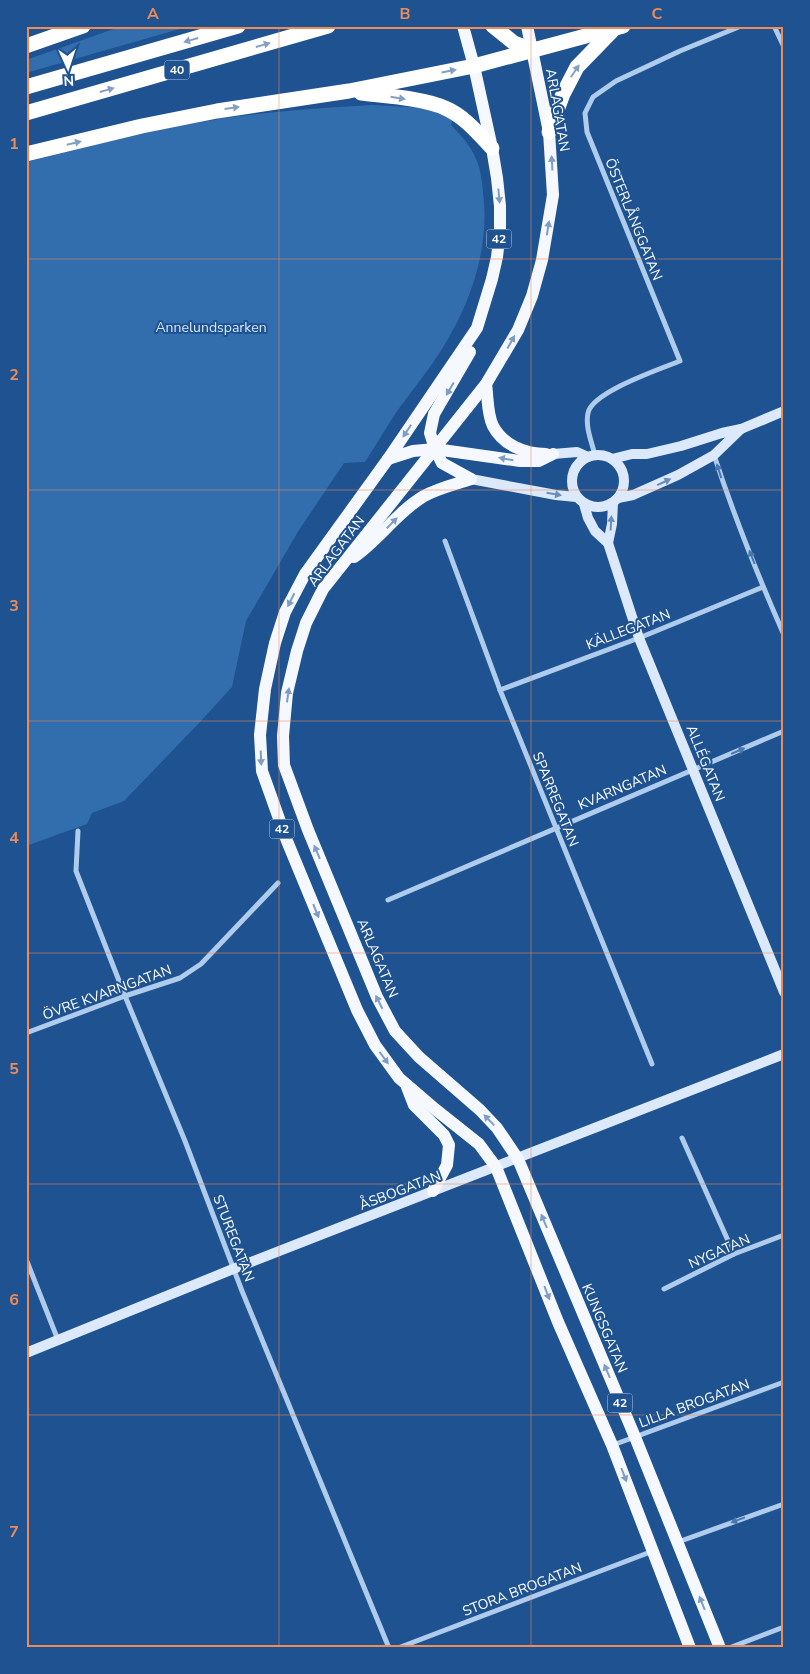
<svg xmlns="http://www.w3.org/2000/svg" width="810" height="1674" viewBox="0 0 810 1674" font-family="'Nunito Sans',sans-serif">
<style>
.green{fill:#326dae}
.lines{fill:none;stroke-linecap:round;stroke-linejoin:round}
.street{stroke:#afcced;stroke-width:5}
.secondary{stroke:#dbe9fa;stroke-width:10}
.primary{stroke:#f5f9ff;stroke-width:12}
.highway{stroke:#fff;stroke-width:15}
.oneway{fill:#83a0c2}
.oneway2{fill:#7f9dc2}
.oneway3{fill:#4a77ad}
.oneway4{fill:#6a8ebb}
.grid{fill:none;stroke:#ef8b55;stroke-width:1;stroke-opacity:0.55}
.labels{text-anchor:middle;stroke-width:4;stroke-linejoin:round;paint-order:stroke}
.shield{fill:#1e5291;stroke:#bccbde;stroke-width:1}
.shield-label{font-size:12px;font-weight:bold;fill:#fff}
.street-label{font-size:14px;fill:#fff;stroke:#1e5291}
.park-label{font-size:14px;fill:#d5e6fa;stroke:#1e5291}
.neatline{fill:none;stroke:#ef8b55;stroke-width:2}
.grid-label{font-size:16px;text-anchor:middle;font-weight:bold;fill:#ef8b55}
</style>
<rect width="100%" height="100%" fill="#1e5291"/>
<g class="green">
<path d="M122,26h68l-164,47v-13z"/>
<path d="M372,105l55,3 26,11 -2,6c27,28 30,39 33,77 4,52 -15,104 -42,147 -14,22 -30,42 -45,62 -11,17 -21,34 -32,51l-21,1 -45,67 -53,91 -14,66 -32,35 -76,79 -32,12 -5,11 -61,22v-684c58,-14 116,-30 175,-40 57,-10 114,-14 171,-17z"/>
</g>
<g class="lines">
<g class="street">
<path d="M774,26l10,21"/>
<path d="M595,455c-3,-12 -10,-28 -7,-42 4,-21 72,-44 92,-52l-93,-229 -2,-19 8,-16 23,-16 64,-30 61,-25"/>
<path d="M714,455c20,61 44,121 70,180"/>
<path d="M445,541l55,149 152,374"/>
<path d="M500,690l139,-52 124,-51"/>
<path d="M78,831l-2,40 49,125 60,145 57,150 147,357"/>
<path d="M388,900l396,-169"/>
<path d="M26,1033l99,-37 55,-18 21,-14 77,-81"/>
<path d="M682,1138l52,116"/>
<path d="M26,1259l32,81"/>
<path d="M664,1289l70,-35 50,-19"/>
<path d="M613,1445l171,-63"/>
<path d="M678,1542l106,-38"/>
<path d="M398,1648l255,-97"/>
<path d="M729,1648l55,-21"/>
</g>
<g class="secondary">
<path d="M553,454l24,-2 11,5"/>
<circle cx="598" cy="481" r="26"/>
<path d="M612,459l20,-5h15l34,-8 41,-13 19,-4 43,-18"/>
<path d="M471,479l85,16 20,2"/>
<path d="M618,498l15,-3 45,-20 36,-20 27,-26"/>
<path d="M584,504l4,14 7,13 13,12 31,95 145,354"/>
<path d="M608,543l4,-19 1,-21"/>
<path d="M26,1353l207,-84 551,-215"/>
</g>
<g class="primary">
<path d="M463,26l11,40 18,82 5,30 3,28v25l-3,26 -5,22 -15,49 -89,131 -83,115 -20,38 -10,31 -10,46 -5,46 2,36 25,70 70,169 18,35 24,33 36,31 44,35 17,23 62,155 54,123 78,203"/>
<path d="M527,26l22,106 4,63 -11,65 -10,36 -14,34 -32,54 -163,205 -17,34 -9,28 -10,42 -4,43 1,29 24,65 69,167 18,34 24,26 61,53 17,18 21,31 117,278 85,211"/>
<path d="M470,352l-36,62 -4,19 5,16 7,14 29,16"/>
<path d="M486,384c2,13 1,30 7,42 10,19 32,28 53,28"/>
<path d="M388,459l25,-8 22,-2 85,12h19l14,-7"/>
<path d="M354,557c25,-17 43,-45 70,-61 14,-8 32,-12 47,-17"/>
<path d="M407,1087l7,18 30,30 5,10 -2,20 -14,26"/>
</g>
<g class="highway">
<path d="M493,26l21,17 19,7"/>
<path d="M26,46l57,-20"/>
<path d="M26,87l212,-61"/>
<path d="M361,93c24,3 63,5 84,15 19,8 33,25 47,40"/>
<path d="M26,113l302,-87"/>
<path d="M549,132l14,-38 14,-27 36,-37"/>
<path d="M26,154l116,-28 75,-15 132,-20 125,-25 149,-40"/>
</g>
</g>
<defs><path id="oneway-solid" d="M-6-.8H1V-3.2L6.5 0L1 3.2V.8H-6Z" transform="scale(1.25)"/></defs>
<g class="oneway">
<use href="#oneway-solid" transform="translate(191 40) rotate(164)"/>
<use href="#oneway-solid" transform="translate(263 45) rotate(-16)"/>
<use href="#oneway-solid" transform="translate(449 71) rotate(-11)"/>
<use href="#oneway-solid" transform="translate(575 71) rotate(-56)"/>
<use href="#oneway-solid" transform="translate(107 90) rotate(-16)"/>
<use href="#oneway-solid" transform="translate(398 98) rotate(9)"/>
<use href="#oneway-solid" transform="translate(232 108) rotate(-8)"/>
<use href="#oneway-solid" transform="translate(74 143) rotate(-13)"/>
</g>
<g class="oneway2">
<use href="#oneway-solid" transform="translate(552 163) rotate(-93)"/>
<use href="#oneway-solid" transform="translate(499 196) rotate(85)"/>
<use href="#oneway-solid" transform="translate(548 228) rotate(-81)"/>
<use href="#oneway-solid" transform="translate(511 342) rotate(-61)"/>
<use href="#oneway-solid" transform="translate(450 389) rotate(120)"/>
<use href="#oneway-solid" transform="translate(407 431) rotate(124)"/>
<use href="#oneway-solid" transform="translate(506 459) rotate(-170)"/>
<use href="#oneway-solid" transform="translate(392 523) rotate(-45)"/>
<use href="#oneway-solid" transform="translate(291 600) rotate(117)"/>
<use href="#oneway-solid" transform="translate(288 695) rotate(-82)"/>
<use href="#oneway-solid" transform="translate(261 758) rotate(88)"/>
<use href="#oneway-solid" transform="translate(317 852) rotate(-113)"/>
<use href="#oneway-solid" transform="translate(316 911) rotate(68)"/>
<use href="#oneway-solid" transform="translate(379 1002) rotate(-117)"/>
<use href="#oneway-solid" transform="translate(384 1058) rotate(54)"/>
<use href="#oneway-solid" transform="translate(489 1120) rotate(-134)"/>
<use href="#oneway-solid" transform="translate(544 1221) rotate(-113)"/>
<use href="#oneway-solid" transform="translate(547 1293) rotate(69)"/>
<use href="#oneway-solid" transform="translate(607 1371) rotate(-113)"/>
<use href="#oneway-solid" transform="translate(624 1475) rotate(69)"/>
<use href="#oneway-solid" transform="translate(702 1603) rotate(-112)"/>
</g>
<g class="oneway3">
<use href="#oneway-solid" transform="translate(719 471) rotate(-108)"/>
<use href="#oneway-solid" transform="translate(752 557) rotate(-111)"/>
<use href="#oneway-solid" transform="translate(738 751) rotate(-23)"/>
<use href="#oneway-solid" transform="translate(738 1520) rotate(160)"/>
</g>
<g class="oneway4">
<use href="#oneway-solid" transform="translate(664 482) rotate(-25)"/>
<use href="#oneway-solid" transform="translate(554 494) rotate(10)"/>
<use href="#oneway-solid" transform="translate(611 523) rotate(-87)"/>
</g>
<path class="grid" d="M279,26v1622M531,26v1622M26,259h758M26,490h758M26,721h758M26,953h758M26,1184h758M26,1415h758"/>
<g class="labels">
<g class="shield">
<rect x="164.5" y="60.5" width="25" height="19" rx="4"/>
<rect x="486.5" y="229.5" width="25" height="19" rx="4"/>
<rect x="269.5" y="819.5" width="25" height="19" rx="4"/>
<rect x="607.5" y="1393.5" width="25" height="19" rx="4"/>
</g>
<g class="shield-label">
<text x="177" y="74">40</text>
<text x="499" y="243">42</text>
<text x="282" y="833">42</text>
<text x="620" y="1407">42</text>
</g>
<g class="street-label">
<text transform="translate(558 110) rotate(80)" y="5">ARLAGATAN</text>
<text transform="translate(634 219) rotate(68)" y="5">ÖSTERLÅNGGATAN</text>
<text transform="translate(336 551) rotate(-53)" y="5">ARLAGATAN</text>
<text transform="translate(628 629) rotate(-21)" y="5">KÄLLEGATAN</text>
<text transform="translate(706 763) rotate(68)" y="5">ALLÉGATAN</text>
<text transform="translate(622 787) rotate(-23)" y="5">KVARNGATAN</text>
<text transform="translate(556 799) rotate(68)" y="5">SPARREGATAN</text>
<text transform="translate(378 958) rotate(67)" y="5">ARLAGATAN</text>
<text transform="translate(107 992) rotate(-20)" y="5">ÖVRE KVARNGATAN</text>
<text transform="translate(400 1190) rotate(-21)" y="5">ÅSBOGATAN</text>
<text transform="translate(234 1238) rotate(69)" y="5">STUREGATAN</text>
<text transform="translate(719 1251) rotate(-24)" y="5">NYGATAN</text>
<text transform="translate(605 1328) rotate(67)" y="5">KUNGSGATAN</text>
<text transform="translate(694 1403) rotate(-20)" y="5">LILLA BROGATAN</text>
<text transform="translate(522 1589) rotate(-21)" y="5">STORA BROGATAN</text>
</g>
<g class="park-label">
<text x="211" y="332">Annelundsparken</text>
</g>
</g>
<rect width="810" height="1674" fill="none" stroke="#1e5291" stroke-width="55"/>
<g transform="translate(68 68) rotate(177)" stroke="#1e5291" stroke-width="4" paint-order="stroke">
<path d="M0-4L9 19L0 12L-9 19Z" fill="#ffffff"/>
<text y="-8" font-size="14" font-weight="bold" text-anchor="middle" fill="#ffffff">N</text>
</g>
<rect x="28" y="28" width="754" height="1618" class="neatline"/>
<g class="grid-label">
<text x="153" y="19">A</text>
<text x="405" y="19">B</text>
<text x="657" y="19">C</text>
<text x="14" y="149">1</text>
<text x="14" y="380">2</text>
<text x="14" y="611">3</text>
<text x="14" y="843">4</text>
<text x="14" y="1074">5</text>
<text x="14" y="1305">6</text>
<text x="14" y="1537">7</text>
</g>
</svg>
